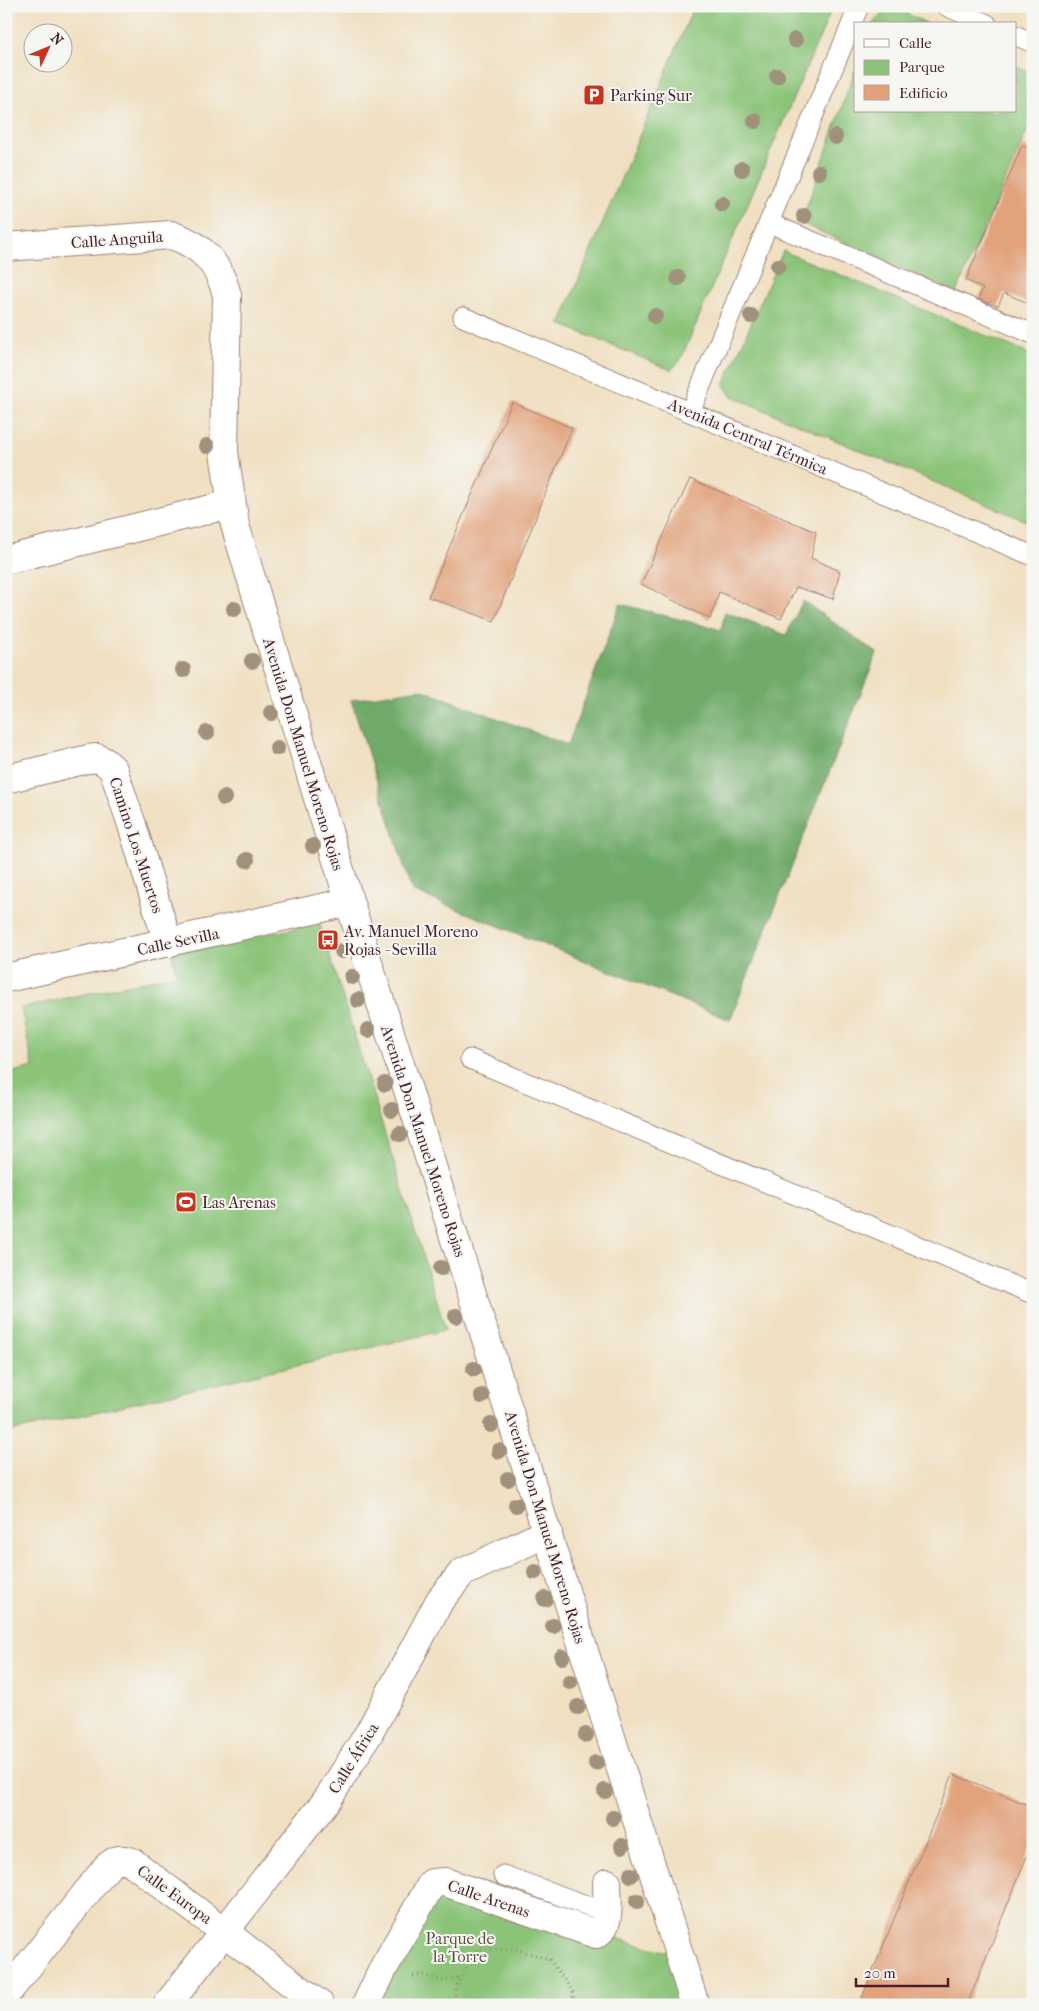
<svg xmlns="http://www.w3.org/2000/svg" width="1039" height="2011" viewBox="0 0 1039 2011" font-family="'IM FELL French Canon',serif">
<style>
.green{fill:#8bc479;stroke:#6a7252}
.forest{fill:#70aa69;stroke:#5d644a}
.building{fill:#e1a27b}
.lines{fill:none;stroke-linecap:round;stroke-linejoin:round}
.service-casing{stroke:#9d8076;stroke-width:21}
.minor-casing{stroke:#9d8076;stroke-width:30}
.path{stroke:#9d8076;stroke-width:3;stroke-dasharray:1 4;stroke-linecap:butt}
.service{stroke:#fff;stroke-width:19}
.minor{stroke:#fff;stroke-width:28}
.tree{fill:#a0917c}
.labels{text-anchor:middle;stroke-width:4;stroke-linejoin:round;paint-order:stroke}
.poi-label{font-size:16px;fill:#4a1f2b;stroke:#f6f6f2;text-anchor:start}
.street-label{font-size:16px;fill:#4a1f2b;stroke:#f6f6f2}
.park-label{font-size:16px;fill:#5e5142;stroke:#f6f6f2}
</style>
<rect width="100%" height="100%" fill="#f6f6f2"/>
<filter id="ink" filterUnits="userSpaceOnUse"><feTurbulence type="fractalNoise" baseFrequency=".02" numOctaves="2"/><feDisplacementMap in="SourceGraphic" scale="10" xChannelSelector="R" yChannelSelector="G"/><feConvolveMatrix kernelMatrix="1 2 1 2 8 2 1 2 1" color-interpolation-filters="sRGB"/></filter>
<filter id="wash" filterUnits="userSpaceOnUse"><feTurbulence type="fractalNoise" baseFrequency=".0096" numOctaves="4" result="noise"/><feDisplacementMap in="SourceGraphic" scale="20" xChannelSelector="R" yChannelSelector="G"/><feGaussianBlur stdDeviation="1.12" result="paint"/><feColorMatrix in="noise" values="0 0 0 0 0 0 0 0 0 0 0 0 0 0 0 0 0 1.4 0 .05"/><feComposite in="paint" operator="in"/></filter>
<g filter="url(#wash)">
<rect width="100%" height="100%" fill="#f0e0c2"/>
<g class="green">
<path d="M694,6h139l-153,355 -9,9 -111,-46z"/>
<path d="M890,6h1l37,18h-56z"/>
<path d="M1015,66l18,8v43l-77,176 -155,-70 54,-153v41h160z"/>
<path d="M783,251l249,104 1,169 -302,-128 -7,-11z"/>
<path d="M320,924l126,406 -440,103v-359l27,-7 -12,-59 156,-34 -6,-22z"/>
<path d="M428,1888l251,67 16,50h-329z"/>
</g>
<path class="forest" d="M803,601l74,52 -147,367 -318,-129 -61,-191 69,-11 148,56 52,-141 101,26 4,-18 61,23z"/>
<g id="blocks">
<g class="building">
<path d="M1022,145l11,6v154l-29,-12 -6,13 -20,-7 5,-10 -17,-9z"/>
<path d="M512,402l60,26 -78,193 -66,-24z"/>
<path d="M690,479l126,53 -5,26 29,13 -7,28 -37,-12 -15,32 -62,-27 -9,27 -69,-35z"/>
<path d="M953,1774l80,33v34l-66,164h-108z"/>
</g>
</g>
</g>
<g filter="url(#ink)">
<use href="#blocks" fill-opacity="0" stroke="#9d8076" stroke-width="1"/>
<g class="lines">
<g class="service-casing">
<g id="service">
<path d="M946,6l41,18"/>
<path d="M1015,35l18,8"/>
<path d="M769,223l264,111"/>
<path d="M463,317l570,239"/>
<path d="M690,412l169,-406"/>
<path d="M470,1059l563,235"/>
<path d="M503,1875l105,38"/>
</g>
</g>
<g class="minor-casing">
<g id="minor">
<path d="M6,247l165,-12c31,10 48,29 56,60l-3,157 11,73 131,431 329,1049"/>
<path d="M6,560l225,-56"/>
<path d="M6,779l82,-20 9,-1 8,4 8,7 19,56 36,118"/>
<path d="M6,978l343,-76"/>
<path d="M6,1994l101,-127c9,-8 14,-9 25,-5l188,143"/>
<path d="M167,2005l160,-205 42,-67 71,-133 22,-27 86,-41"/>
<path d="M366,2005l18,-38 48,-84 13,-1 151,52c16,-8 11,-35 11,-51"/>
</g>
</g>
<g class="path">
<path d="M413,1976l10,-1 20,6 17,-4"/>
<path d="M454,2005l2,-19 22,-37h37l34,10 25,34 -2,12"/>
</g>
<use href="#service" class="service"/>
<use href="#minor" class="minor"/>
</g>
<g class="tree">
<circle cx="795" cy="40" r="8"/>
<circle cx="777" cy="76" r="8"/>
<circle cx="755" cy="121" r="8"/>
<circle cx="835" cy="137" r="8"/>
<circle cx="742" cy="169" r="8"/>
<circle cx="819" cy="172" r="8"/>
<circle cx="722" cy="204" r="8"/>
<circle cx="804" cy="216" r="8"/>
<circle cx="778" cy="266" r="8"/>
<circle cx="678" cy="278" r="8"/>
<circle cx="655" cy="316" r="8"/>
<circle cx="751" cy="316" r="8"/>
<circle cx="207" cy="446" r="8"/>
<circle cx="234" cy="609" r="8"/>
<circle cx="252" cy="661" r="8"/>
<circle cx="183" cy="670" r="8"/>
<circle cx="271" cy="713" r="8"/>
<circle cx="207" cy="733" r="8"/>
<circle cx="277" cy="748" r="8"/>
<circle cx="224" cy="798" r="8"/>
<circle cx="313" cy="846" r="8"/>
<circle cx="247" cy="860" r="8"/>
<circle cx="342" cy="951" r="8"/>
<circle cx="352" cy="977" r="8"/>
<circle cx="358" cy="1000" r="8"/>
<circle cx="368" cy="1030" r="8"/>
<circle cx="385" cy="1084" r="8"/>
<circle cx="392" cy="1110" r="8"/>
<circle cx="400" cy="1134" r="8"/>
<circle cx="441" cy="1268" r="8"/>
<circle cx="456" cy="1316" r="8"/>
<circle cx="474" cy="1369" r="8"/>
<circle cx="482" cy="1396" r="8"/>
<circle cx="491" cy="1425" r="8"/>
<circle cx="499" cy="1451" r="8"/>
<circle cx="508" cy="1479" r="8"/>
<circle cx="516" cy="1505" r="8"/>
<circle cx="535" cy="1572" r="8"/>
<circle cx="545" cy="1599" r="8"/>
<circle cx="553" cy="1626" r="8"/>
<circle cx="562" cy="1657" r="8"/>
<circle cx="570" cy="1682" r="8"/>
<circle cx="578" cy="1707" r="8"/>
<circle cx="586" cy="1735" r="8"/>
<circle cx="596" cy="1763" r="8"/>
<circle cx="605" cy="1791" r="8"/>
<circle cx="613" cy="1818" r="8"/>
<circle cx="622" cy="1846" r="8"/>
<circle cx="631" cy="1875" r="8"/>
<circle cx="637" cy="1901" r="8"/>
</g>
</g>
<defs>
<g id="parking-square" transform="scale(1.125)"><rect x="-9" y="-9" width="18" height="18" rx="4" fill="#c8321e" stroke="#f6f6f2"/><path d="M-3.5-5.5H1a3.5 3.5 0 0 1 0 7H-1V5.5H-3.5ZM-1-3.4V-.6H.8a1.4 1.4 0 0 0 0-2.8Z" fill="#fff"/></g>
<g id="bus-square" transform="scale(1.125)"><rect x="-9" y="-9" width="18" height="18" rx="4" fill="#c8321e" stroke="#f6f6f2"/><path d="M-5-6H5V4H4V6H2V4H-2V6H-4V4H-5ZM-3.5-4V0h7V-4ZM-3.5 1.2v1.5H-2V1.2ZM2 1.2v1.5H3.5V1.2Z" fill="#fff"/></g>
<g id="stadium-square" transform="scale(1.125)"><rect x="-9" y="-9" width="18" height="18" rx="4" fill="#c8321e" stroke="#f6f6f2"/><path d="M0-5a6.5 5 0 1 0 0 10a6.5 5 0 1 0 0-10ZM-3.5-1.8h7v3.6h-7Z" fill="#fff"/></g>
</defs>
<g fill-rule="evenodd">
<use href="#parking-square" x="594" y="95"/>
<use href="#bus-square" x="328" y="940"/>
<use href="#stadium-square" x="186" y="1202"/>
</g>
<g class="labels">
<g class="poi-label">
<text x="610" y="101">Parking Sur</text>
<text x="344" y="937">Av. Manuel Moreno<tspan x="344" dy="18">Rojas - Sevilla</tspan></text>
<text x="202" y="1208">Las Arenas</text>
</g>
<g class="street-label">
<text transform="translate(117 239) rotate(-4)" y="6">Calle Anguila</text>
<text transform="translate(748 436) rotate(23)" y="6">Avenida Central Térmica</text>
<text transform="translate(304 754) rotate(73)" y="6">Avenida Don Manuel Moreno Rojas</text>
<text transform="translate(137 845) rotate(72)" y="6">Camino Los Muertos</text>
<text transform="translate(178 941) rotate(-12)" y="6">Calle Sevilla</text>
<text transform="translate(424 1141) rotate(72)" y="6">Avenida Don Manuel Moreno Rojas</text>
<text transform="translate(546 1527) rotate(73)" y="6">Avenida Don Manuel Moreno Rojas</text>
<text transform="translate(353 1758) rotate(-58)" y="6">Calle África</text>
<text transform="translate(175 1894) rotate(36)" y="6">Calle Europa</text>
<text transform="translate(489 1898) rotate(19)" y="6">Calle Arenas</text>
</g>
<g class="park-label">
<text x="460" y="1944">Parque de<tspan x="460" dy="18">la Torre</tspan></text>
</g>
</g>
<rect width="1039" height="2011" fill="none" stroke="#f6f6f2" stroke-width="25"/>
<rect x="854" y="22" width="162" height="90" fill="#f6f6f2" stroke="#b1a0a2"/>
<rect x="864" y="39" width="25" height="8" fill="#ffffff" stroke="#b1a0a2"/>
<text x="899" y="48" font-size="15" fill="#4a1f2b">Calle</text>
<rect x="864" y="60" width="25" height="15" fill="#8bc479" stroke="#b1a0a2"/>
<text x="899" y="72" font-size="15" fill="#4a1f2b">Parque</text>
<rect x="864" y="85" width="25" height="15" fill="#e1a27b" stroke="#b1a0a2"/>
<text x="899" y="98" font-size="15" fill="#4a1f2b">Edificio</text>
<g transform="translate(48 48) rotate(46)"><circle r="24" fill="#f6f6f2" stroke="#b1a0a2"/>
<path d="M0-4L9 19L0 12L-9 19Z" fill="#c8321e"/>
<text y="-8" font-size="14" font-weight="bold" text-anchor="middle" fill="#4a1f2b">N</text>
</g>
<path d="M856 1978v8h92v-8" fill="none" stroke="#4a1f2b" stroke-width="2.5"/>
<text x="864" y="1978" font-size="15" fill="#4a1f2b" stroke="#f6f6f2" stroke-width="4" paint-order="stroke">20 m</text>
</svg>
